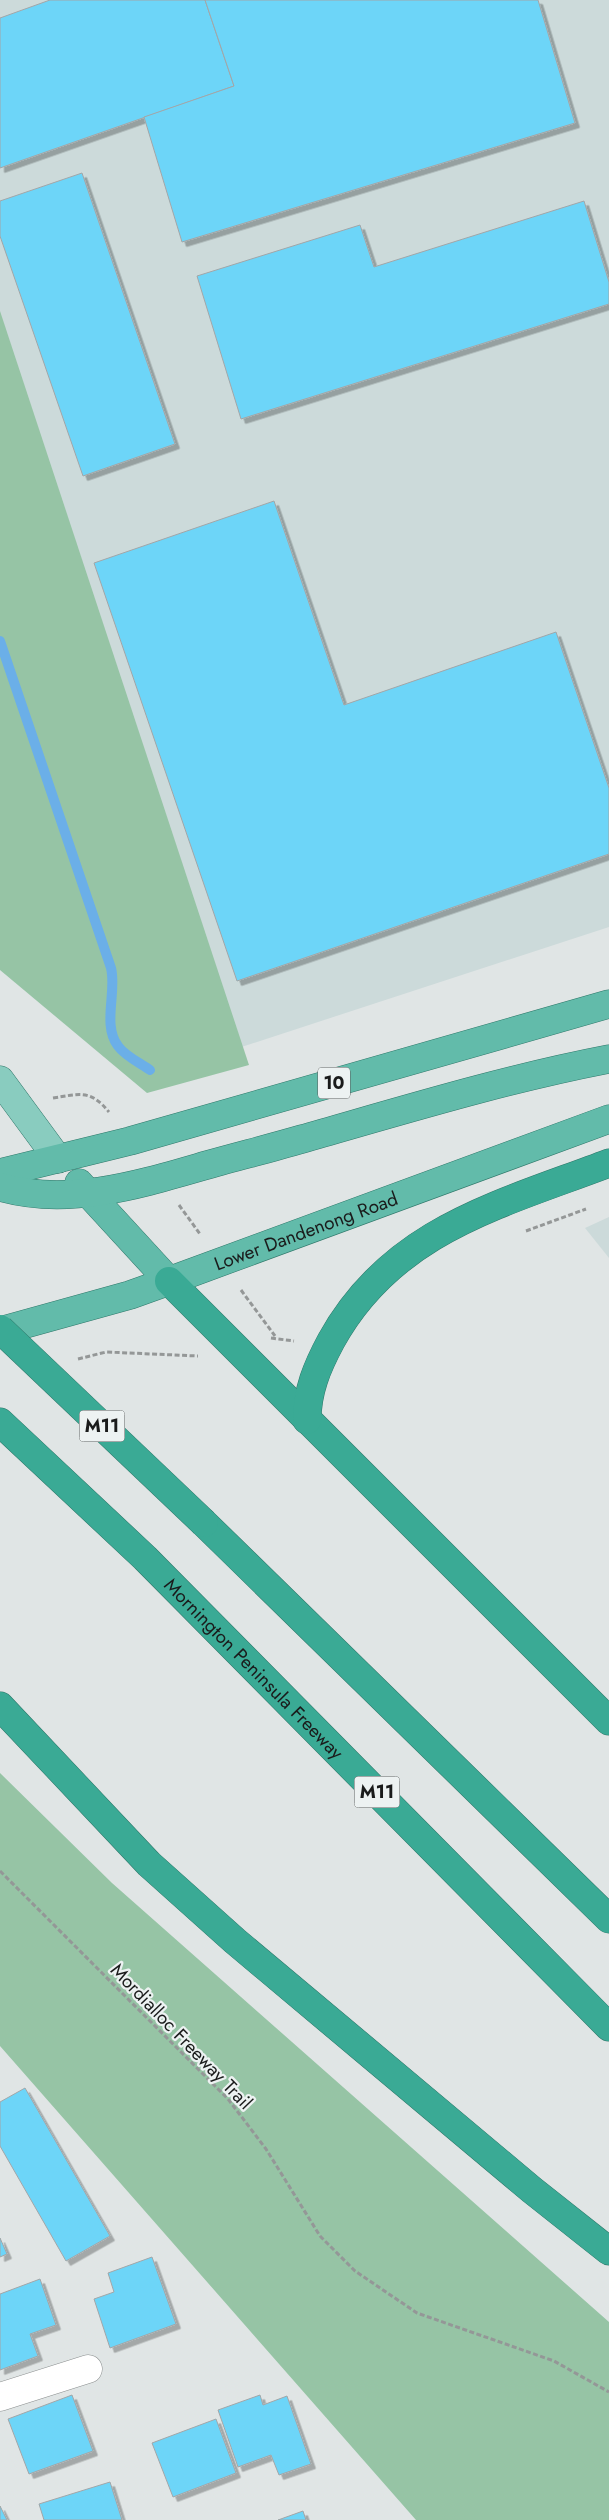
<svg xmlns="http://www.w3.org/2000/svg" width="609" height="2520" viewBox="0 0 609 2520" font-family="Jost,sans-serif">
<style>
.built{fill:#ccdada}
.green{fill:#96c4a5}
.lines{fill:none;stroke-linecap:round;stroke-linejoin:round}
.stream{stroke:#6bafe8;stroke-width:10}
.building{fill:#6dd5f8;stroke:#a2a6a8;filter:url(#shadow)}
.minor-casing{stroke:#8b8f8f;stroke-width:29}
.primary-casing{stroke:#2f786a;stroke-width:29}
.trunk-casing{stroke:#2f786a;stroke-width:29}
.motorway-casing{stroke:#2f786a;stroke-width:29}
.path{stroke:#949797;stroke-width:3;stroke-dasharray:5 2.5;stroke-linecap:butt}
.minor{stroke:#fff;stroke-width:28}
.primary{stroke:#89ccbf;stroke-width:28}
.trunk{stroke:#62bbaa;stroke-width:28}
.motorway{stroke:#3aaa95;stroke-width:28}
.motorway-bridge-casing{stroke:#2f786a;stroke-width:29;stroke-linecap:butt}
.motorway-bridge{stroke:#3aaa95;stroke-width:28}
.labels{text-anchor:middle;stroke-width:4.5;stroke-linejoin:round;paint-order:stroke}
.shield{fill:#edf2f2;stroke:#595c5c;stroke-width:1}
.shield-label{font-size:18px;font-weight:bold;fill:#1a1b1b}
.street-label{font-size:19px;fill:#1a1b1b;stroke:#edf2f2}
</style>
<defs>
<filter id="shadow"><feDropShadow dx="4.5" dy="4.5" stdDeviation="0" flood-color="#0004"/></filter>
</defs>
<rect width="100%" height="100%" fill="#e0e5e5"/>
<g class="built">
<path d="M0,0h609v927l-389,127 -220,-681z"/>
<path d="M609,1217v41l-24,-30z"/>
</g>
<g class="green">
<path d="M0,311l249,754 -102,28 -147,-123z"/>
<path d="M0,1773l112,110 497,439v198h-193l-416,-474z"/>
</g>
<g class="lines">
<path class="stream" d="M0,641l111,327c6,24 -9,57 7,78 7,10 22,17 32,24"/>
</g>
<g class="building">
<path d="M50,0h155l29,86 -234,82v-150z"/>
<path d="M205,0h333l37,123 -393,119 -38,-125 90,-31z"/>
<path d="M82,173l93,271 -92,32 -83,-240v-35z"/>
<path d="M584,201l25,81v22l-368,115 -44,-143 163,-51 14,42z"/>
<path d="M274,501l70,204 212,-73 53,156v66l-372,127 -143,-418z"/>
<path d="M25,2088l85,148 -44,25 -66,-115v-44z"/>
<path d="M0,2238l7,16 -7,3z"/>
<path d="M152,2257l24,67 -66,24 -16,-49 20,-7 -6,-19z"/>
<path d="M40,2279l16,46 -26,9 8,22 -38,14v-76z"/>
<path d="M72,2395l21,56 -64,23 -21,-55z"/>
<path d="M260,2395l3,10 24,-9 24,68 -32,11 -8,-20 -33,12 -20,-57z"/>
<path d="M216,2419l20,54 -63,24 -21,-54z"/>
<path d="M110,2482l12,38h-78l-5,-16z"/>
<path d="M0,2506l7,14h-7z"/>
<path d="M303,2511l3,9h-28z"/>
</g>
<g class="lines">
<g class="minor-casing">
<path id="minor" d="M0,2397l88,-28"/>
</g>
<g class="primary-casing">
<path id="primary" d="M0,1080l58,79"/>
</g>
<g class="trunk-casing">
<g id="trunk">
<path d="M0,1173l130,-32 479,-137"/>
<path d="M79,1183l90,98"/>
<path d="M0,1187c68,20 141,-3 207,-22 32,-9 64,-17 95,-26 102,-29 203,-60 307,-80"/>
<path id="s1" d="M0,1331l130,-36 39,-14 440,-162"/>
</g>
</g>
<g class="motorway-casing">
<g id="motorway">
<path d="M169,1281l440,440"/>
<path d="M307,1420c0,-29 10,-53 24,-79 61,-111 168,-136 278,-178"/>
<path id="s2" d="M0,1422l145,136 464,469"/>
<path d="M204,1523l405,396"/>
<path d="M0,1706l149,158 86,77 297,249 77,61"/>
</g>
</g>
<g class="path">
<path d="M53,1098c27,-4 37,-9 56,14"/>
<path d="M179,1205l21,29"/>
<path d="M526,1231l60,-22"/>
<path d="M241,1290l34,46"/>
<path d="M271,1338l23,3"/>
<path d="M78,1359l28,-7 92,4"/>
<path d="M0,1871l228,228 38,50 54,87 35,35 62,42 137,48 55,31"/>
</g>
<use href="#minor" class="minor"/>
<use href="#primary" class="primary"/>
<use href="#trunk" class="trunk"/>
<use href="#motorway" class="motorway"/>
<g class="motorway-bridge-casing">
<path id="motorway-bridge" d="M0,1329l204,194"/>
</g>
<use href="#motorway-bridge" class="motorway-bridge"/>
</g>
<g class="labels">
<g class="shield">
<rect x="318" y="1067.5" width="32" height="31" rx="4"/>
<rect x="79.5" y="1410.5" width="45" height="31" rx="4"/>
<rect x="354.5" y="1776.5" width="45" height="31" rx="4"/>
</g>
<g class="shield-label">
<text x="334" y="1089">10</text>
<text x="102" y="1432">M11</text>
<text x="377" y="1798">M11</text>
</g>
<g class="street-label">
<text dy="7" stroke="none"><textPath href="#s1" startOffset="322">Lower Dandenong Road</textPath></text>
<text dy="7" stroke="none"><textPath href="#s2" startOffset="354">Mornington Peninsula Freeway</textPath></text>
<text transform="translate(182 2036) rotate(46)" y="7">Mordialloc Freeway Trail</text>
</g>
</g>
</svg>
